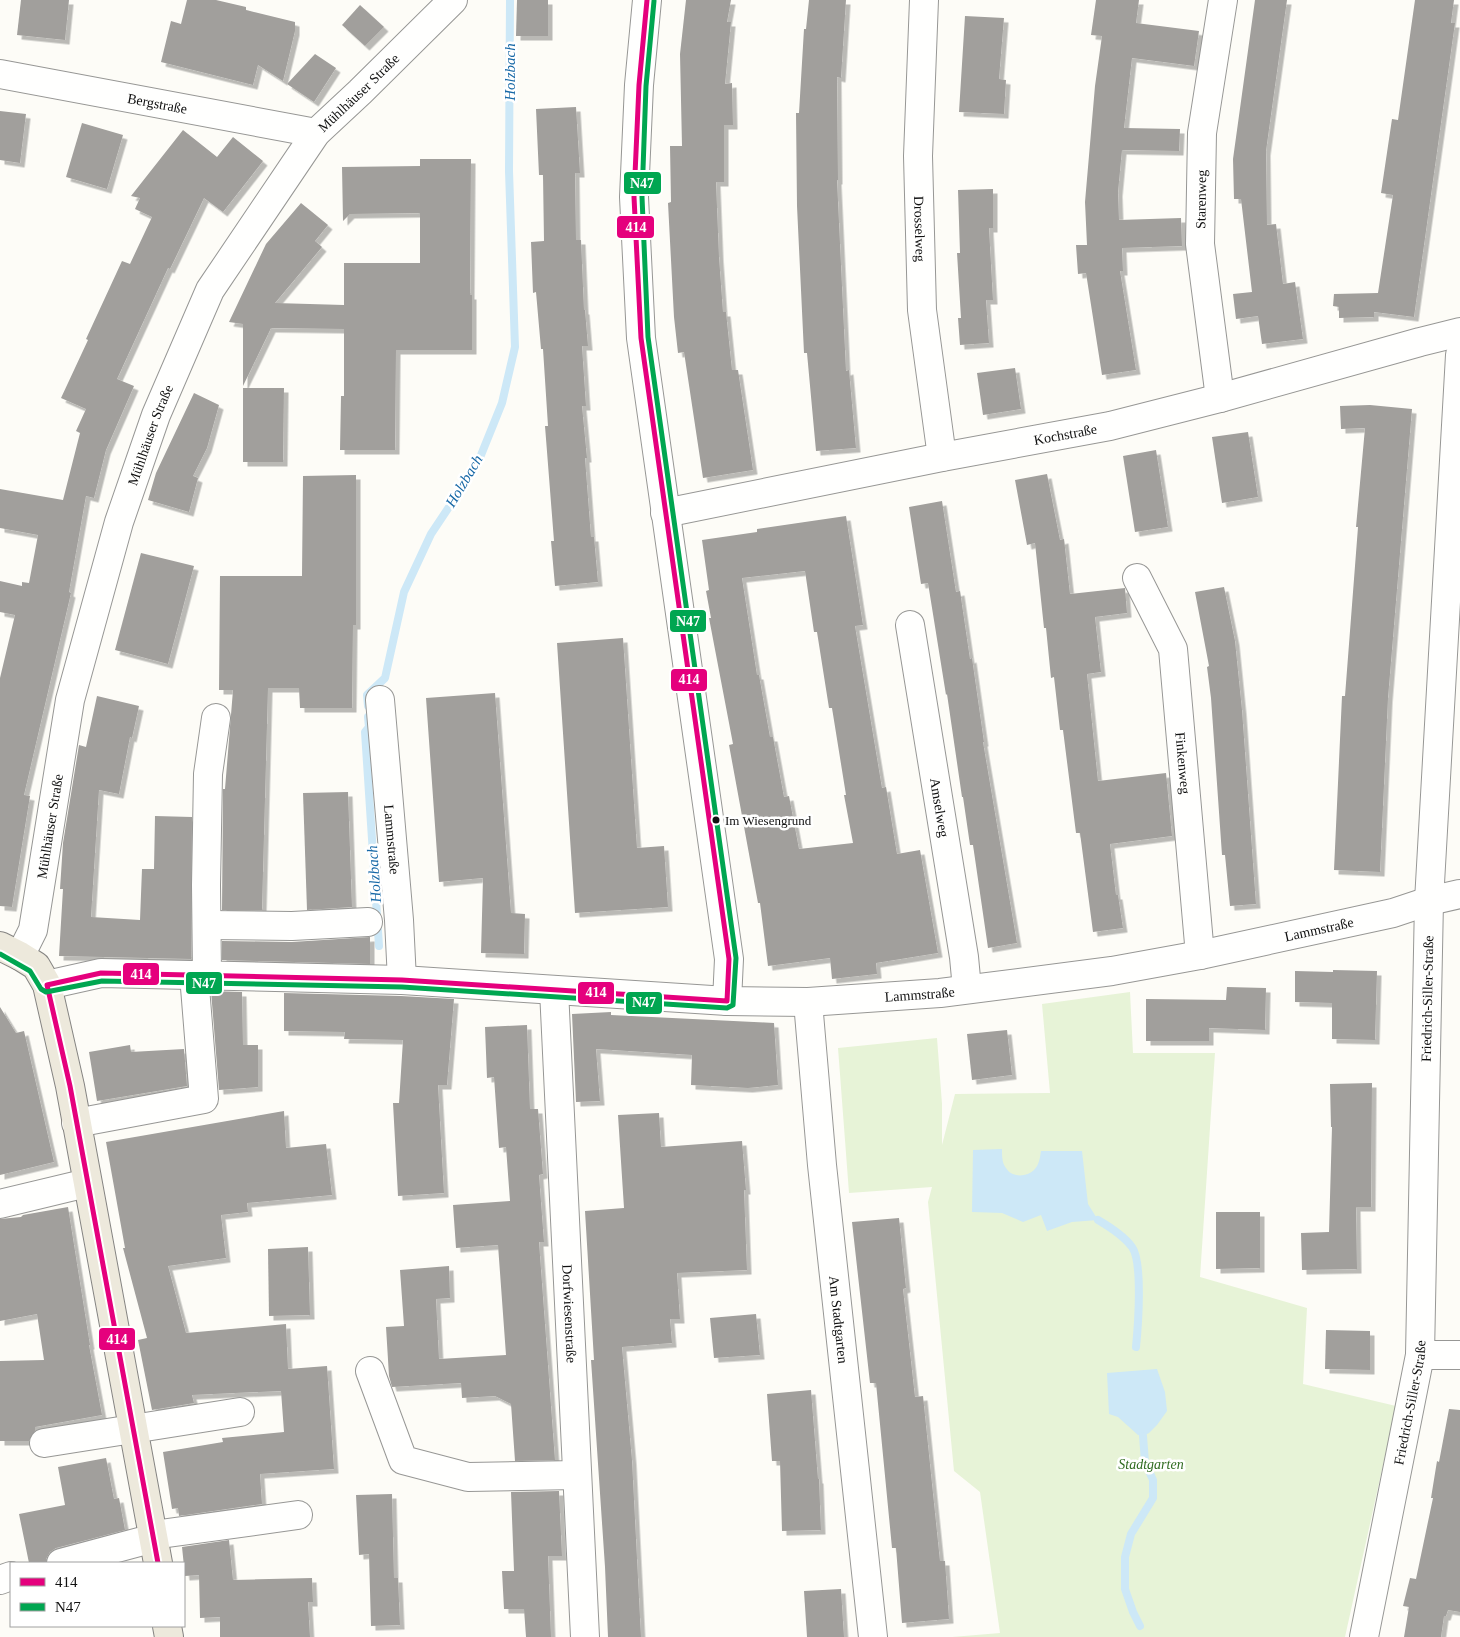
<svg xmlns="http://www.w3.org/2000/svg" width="1460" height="1637" viewBox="0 0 1460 1637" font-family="'Times New Roman',serif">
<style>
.green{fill:#e7f3d7}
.water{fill:#cde8f7}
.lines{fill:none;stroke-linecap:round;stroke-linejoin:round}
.stream{stroke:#cde8f7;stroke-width:8}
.building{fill:#a19f9c;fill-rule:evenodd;filter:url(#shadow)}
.minor-casing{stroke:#979795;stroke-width:30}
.major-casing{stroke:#858482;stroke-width:30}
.minor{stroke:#fffffe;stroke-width:28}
.major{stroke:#ede9dc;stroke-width:28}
.bus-1-casing{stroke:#fff;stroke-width:9}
.bus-2-casing{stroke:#fff;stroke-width:9}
.bus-1{stroke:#e5007d;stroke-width:5}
.bus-2{stroke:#00a651;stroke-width:5}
.bus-dot{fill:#111;stroke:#fff;stroke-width:2}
.labels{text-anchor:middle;stroke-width:5;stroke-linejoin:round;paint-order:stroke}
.bus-label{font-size:13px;fill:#111;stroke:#fff;text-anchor:start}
.street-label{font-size:14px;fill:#111;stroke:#fff}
.park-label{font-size:14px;font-style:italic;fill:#2f6b1f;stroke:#fff}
.water-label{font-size:15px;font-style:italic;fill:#1768a6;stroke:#fff}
.line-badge{stroke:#fff;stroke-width:2}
.badge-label{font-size:14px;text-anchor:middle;font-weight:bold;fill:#fff}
</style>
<defs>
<filter id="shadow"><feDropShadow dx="4.5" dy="4.5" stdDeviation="0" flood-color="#0004"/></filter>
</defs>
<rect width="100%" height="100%" fill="#fdfcf7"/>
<path class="green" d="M1130,992l3,61h82l-15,224 107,31 -4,76 93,22 -51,231h-393l48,-4 -20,-141 -26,-21 -26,-269 4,-15 -83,6 -11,-145 99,-10 5,66v41l13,-51 95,-1 -8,-89z"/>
<g class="water">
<path d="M1002,1149c0,7 0,14 4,19 6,10 21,9 28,2 5,-5 6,-12 7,-19h41l6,53 10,16 -26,2 -25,9 -6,-16 -18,7 -21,-9 -30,-1 1,-62z"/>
<path d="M1157,1369l8,23 2,19 -10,14 -8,8 -6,3 -5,-1 -20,-18 -9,-3 -2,-41z"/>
</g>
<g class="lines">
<g class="stream">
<path d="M368,706l-1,-11 18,-17 19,-86 27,-58 46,-69 25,-62 13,-56 -6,-176 1,-171"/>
<path d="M368,717l1,10 -4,5 14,214"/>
<path d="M1098,1220c12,7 26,16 34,27 11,15 6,80 4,100"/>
<path d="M1140,1626l-7,-14 -8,-23v-32l6,-23 22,-36v-18l-8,-18 -2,-26"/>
</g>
</g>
<g class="building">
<path d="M21,0h48l-4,40 -48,-5z"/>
<path d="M187,0h29l30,7v3l49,12v9l-12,50 -25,-16 -5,20 -92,-23 10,-41 10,3z"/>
<path d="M517,0h31v36h-32z"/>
<path d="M686,0h45l-4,22h4l-6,62 7,-1 1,42h-9v57h-8l3,75 4,55h3l6,58h6l15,100 -50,8 -19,-126 -6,1 -4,-36 -6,-114 3,-1 -1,-56h12l-2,-92z"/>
<path d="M809,0h37l-5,78 -4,-1 1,103h-1l9,191 3,-1 7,78 -40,3 -9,-98h-3l-7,-147 -1,-93h3l5,-84h2z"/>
<path d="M1096,0h43l-3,23 63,8 -5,35 -62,-8 -8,70 56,1 -1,22 -57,-1 -4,42 1,28 62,-2 1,28 -60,2 1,23h-3l16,99 -34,5 -16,-102 -8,1 -2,-29h11l-2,-43 10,-116 7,-50 -11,-1z"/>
<path d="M1255,0h32l-21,151 1,74 9,-1 7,60 12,-2 8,57 -41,5 -4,-28 -22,3 -3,-25 19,-2 -11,-93h-7l-1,-40z"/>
<path d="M1415,0h39l-3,23h4l-41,294 -40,-5v5l-35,1v-11l-6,-1 1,-12 44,-1 15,-98 -12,-2 11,-74 6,1z"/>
<path d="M360,5l24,22 -19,19 -23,-21z"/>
<path d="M965,16l39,2 -5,61 7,1 -2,34 -45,-2z"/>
<path d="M315,54l21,14 -22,34 -27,-18z"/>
<path d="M576,107l4,66h-5l1,67h5l3,70h1l3,36h-6l4,60h-4l5,52h-2l6,79h3l4,45 -43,4 -4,-45h3l-9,-115h3l-5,-77h-2l-5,-57 -3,1 -2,-51 13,-1 -1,-66h-4l-3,-66z"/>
<path d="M0,111l26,3 -6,49 -20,-3z"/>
<path d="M82,123l41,12 -16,54 -41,-12z"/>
<path d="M183,130l34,27 16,-20 30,24 -40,51 -19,-14 -34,71 -2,-1 -51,111 17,7 -28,64 -12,48 -8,-2 -17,96 2,1 -47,202 6,1 -18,111 -12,-1v-228l15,-63 -15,-3v-31l22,5v-4l7,1 9,-48 -38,-7v-39l63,11 17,-67 -4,-2 10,-22 -25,-11 27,-58 -2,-1 36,-78 8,3 22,-47 -17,-8 5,-11 -9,-2z"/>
<path d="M420,159h51l-1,136h2v55h-76l-1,100h-55l1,-54h3v-67l-73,-1 -28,58v-62l-14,-2 37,-78 35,-41 27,22 -13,16 7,6 -47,56 69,2v-42h76v-50l-70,1 -7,7 -1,-54 78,-1z"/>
<path d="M993,189v39h-4l4,72h-7l3,43 -29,2 -2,-27h3l-4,-65h3l-2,-63z"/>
<path d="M1015,368l6,41 -38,6 -6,-42z"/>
<path d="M243,388h41l-1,74h-40z"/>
<path d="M194,393l25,12 -12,43 -14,28 5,2 -9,34 -41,-12 8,-27z"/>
<path d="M1370,405l42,4 -24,289 -8,174 -46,-2 8,-174h3l13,-169h-2l9,-99 -24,1 -1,-23z"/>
<path d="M1248,432l10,65 -36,6 -10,-66z"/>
<path d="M1156,450l12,77 -33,5 -12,-76z"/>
<path d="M1047,474l13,66 4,-1 6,55 55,-6 2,25 -32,4 6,55 -14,2 11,107 68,-8 6,63 -62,8 6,51h2l5,33 -30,4 -13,-99h-4l-13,-103h-3l-6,-53 -3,1 -5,-50h-2l-9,-85 -8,2 -12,-65z"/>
<path d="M356,475v150h-3l-1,83h-52l-1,-20h-31l-6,222h-40l1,-121h2l8,-99h-14l1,-114h82l1,-100z"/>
<path d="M942,501l14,91 4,-1 10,68 2,-1 12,84h-1l34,201 -29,5 -15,-103h-3l-7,-48h-1l-15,-103 -1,1 -18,-112 -7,1 -12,-77z"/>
<path d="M846,516l17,109 -8,1 27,162 4,-1 11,67 23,-4 18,103 -62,10 1,11 -45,5 -2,-21 -62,8 -8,-63h-2l-29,-158 4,-1 -24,-126h2l-5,-27 3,-1 -7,-50 55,-8v-3zM805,571l9,61h3l12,76h3l14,87h-2l9,48 -54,6 -10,-53 -5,1 -11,-60h-3l-11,-62h-2l-15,-97z"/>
<path d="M141,553l53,13 -26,98 -53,-14z"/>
<path d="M1224,587l11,54 7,69 14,194 -26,2 -5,-51h-3l-11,-157 -4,-31 2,-1 -14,-74z"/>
<path d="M623,638l14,210 27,-2 4,61 -93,6 -18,-270z"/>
<path d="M495,693l16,220 14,1 -1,40 -43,-1 2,-75 -44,4 -13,-184z"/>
<path d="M97,696l42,10 -7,32 -2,-1 -11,57 -20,-4 -8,127 49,3 2,-51h12l1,-53 37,1 -1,142 -132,-3 4,-67h-3l3,-46 16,-98 7,2z"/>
<path d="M348,792l4,115 -45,3 -4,-117z"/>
<path d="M370,937v27l-148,-4v-19l70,1z"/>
<path d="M1333,970l44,1 -2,69 -43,-1v-36l-37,-1v-31l38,1z"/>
<path d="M1227,987l39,1 -1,42 -56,-2v13h-63v-42l80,1z"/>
<path d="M211,991l31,1 1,53h15v42l-39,3z"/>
<path d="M284,993l117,3 53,3 -7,86h-9l6,108 -46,3 -5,-93h6l4,-63 -59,-1 1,-7 -61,-1z"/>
<path d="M0,1007l16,26 8,-2 30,131 -54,13z"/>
<path d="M611,1012v3l163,8 4,62 -30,3 -57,-3 1,-30 -96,-6 4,52 -24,1 -4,-88z"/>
<path d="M527,1025l3,84h8l5,65 -4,1 5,67h-5l16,218 -40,1 -4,-57 -16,-8 -33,2 -1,-15 -69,4 -3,-11 -3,-49 18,-1 -4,-56 49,-4 1,32 -14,1 3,60 67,-4 -8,-110 -42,3 -3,-43 57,-4 -4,-54 -7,1 -5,-71 -7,1 -2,-51z"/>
<path d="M1007,1030l5,45 -40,5 -5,-46z"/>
<path d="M130,1045l1,7 53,-3 3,37 -90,15 -8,-49z"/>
<path d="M1372,1083l-1,124h-15l1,62 -55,1 -1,-37 28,-1 3,-105h-1l-1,-43z"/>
<path d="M284,1111l2,37 40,-4 6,51 -85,8 1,9 -27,3 5,43 -58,8 18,67 100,-9 2,45 39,-3 7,103 -74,5 2,30 -83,12 -1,-8 -6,1 -9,-57 60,-10 -1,-4 62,-6 -3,-41 -89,4 2,8 -42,7 -14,-70 9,-2 -24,-90h2l-19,-106z"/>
<path d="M659,1113l2,34 81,-6 4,49h-2l3,80 -70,3 3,46h-10l2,24 -50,4 10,113 9,177h-33l-3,-70 -14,-207h3l-9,-149 39,-3 -6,-93z"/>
<path d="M68,1207l22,138h-1l13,70 -67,12v4l-6,10h-29v-80l44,-1 -7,-46 -37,7v-102l21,-2 2,-2z"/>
<path d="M1216,1212h44v56l-44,1z"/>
<path d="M899,1218l7,70 -3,1 12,108 8,-1 17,165h5l4,58 -47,4 -6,-75h-4l-16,-165h-6l-18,-161z"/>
<path d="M308,1247l2,68 -41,1 -1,-67z"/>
<path d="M756,1314l4,41 -46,3 -4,-40z"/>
<path d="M1326,1330l44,1v39l-45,-1z"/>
<path d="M811,1390l7,89h1l2,51 -39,1 -2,-70h-8l-5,-67z"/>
<path d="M1449,1409l11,1v202l-12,-2 -2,6h-2l-3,21h-37l5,-30 -6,-1 7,-28 6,1 17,-81h-2l6,-37 2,1z"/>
<path d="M106,1458l8,41 5,-1 6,32 -69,18 -6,4 -4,7v4h-17l-10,-49 46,-9 -7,-38z"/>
<path d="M559,1491l3,65h-14l3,81h-25l-2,-28h-20l-2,-38h12l-3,-79z"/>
<path d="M392,1494l2,84h4l2,47 -29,1 -2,-72 -10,1 -3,-60z"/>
<path d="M229,1540l4,40 79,-2 1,24h-5l2,35h-90v-20l-20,1 -1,-43 -14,1 -3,-29z"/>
<path d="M841,1589l3,48h-37l-3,-46z"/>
</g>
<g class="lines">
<g class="minor-casing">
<g id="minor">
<path d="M647,0l-8,85 -5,112 7,141 88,621 -2,42"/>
<path id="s1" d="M924,0l-6,156 4,154 20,147"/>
<path id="s2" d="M0,74l316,59"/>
<path id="s3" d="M1220,398l-20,-154 2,-111 21,-133"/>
<path id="s4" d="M665,513l277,-56 168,-31 110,-28 200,-56 40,-10"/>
<path id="s5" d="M1137,578l36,71 27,306"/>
<path id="s6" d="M910,625l54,332 3,32"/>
<path id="s7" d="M380,700l19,220 3,60"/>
<path d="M207,925l85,1 76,-4"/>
<path id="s8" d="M20,956l13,-26 37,-230 49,-178 37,-107 54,-125 106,-157 44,-41 93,-92"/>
<path d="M207,976l-1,-91 2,-111 8,-56"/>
<path id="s9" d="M47,985l54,-12 301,7 325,21 81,1 132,-9 172,-22 88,-16 193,-42 36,-12 31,-7"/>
<path id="s10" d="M554,990l31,647"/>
<path id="s11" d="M808,1002l14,163 51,472"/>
<path d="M76,1123l128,-24 -10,-124"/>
<path d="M0,1204l87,-21"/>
<path d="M1420,1355h40"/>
<path d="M370,1371l33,89 65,17 109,-2"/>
<path d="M44,1443l196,-31"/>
<path d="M153,1535l145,-20"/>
<path d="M61,1563l93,-25"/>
<path d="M0,1580l11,-4"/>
<path id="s12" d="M1364,1637l56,-282 9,-454 31,-546"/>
</g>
</g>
<g class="major-casing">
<g id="major">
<path d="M0,946l20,10 16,10 11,19 23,101 88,477"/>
<path d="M167,1626l2,11"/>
</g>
</g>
<use href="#minor" class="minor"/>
<use href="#major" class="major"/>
<g class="bus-1-casing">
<path id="bus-1" d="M158,1563l-88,-477 -23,-101 54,-12 301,7 325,21 2,-42 -88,-621 -7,-141 5,-112 8,-85"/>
</g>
<g class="bus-2-casing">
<path id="bus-2" d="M0,954l30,17 11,18 5,3 56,-11 300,6 325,21 6,-3 3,-47 -88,-621 -6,-140 4,-111 8,-85"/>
</g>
<use href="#bus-1" class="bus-1"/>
<use href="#bus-2" class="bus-2"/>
</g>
<circle class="bus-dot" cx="716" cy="820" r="4.5"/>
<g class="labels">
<g class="bus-label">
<text x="725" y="825">Im Wiesengrund</text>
</g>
<g class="street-label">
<text dy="5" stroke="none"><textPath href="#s8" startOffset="944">Mühlhäuser Straße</textPath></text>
<text dy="5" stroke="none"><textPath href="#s2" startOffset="160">Bergstraße</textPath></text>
<text dy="5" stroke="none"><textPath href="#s3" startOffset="200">Starenweg</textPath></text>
<text dy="5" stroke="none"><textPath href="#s1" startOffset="229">Drosselweg</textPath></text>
<text dy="5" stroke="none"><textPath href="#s4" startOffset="408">Kochstraße</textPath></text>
<text dy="5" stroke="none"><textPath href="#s8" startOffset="539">Mühlhäuser Straße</textPath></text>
<text dy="5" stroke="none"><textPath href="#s5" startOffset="194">Finkenweg</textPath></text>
<text dy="5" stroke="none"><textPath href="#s6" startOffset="185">Amselweg</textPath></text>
<text dy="5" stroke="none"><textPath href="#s8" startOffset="134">Mühlhäuser Straße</textPath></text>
<text dy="5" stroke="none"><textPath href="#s7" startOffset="140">Lammstraße</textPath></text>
<text dy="5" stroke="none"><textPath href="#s9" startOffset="1280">Lammstraße</textPath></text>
<text dy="5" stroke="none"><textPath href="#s9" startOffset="875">Lammstraße</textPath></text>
<text dy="5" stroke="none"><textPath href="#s12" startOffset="644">Friedrich-Siller-Straße</textPath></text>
<text dy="5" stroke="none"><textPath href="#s10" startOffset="324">Dorfwiesenstraße</textPath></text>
<text dy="5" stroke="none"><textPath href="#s11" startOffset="319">Am Stadtgarten</textPath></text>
<text dy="5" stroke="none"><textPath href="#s12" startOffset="239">Friedrich-Siller-Straße</textPath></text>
</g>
<g class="park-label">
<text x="1151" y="1469">Stadtgarten</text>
</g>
<g class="water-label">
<text transform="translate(510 72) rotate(-90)" y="5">Holzbach</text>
<text transform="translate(464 481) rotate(-59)" y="5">Holzbach</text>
<text transform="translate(374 874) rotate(-94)" y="5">Holzbach</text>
</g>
</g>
<g class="line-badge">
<rect x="623" y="171" width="39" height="24" rx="5" fill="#00a651"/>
<rect x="616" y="215" width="39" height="24" rx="5" fill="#e5007d"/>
<rect x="669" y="609" width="38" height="24" rx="5" fill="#00a651"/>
<rect x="670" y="668" width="38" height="24" rx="5" fill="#e5007d"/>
<rect x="122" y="962" width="38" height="24" rx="5" fill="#e5007d"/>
<rect x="185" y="971" width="38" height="24" rx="5" fill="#00a651"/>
<rect x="577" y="981" width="38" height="24" rx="5" fill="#e5007d"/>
<rect x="625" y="991" width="38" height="24" rx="5" fill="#00a651"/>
<rect x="98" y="1327" width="38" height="24" rx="5" fill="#e5007d"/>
</g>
<g class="badge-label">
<text x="642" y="188">N47</text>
<text x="636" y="232">414</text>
<text x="688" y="626">N47</text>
<text x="689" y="684">414</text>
<text x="141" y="979">414</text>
<text x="204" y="988">N47</text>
<text x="596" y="997">414</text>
<text x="644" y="1007">N47</text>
<text x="117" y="1344">414</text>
</g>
<rect x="10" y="1562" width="175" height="65" fill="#ffffff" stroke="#a0a0a0"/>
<rect x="20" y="1578" width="25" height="8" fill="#e5007d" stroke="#a0a0a0"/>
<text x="55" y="1587" font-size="15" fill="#111111">414</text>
<rect x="20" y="1603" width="25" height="8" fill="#00a651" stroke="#a0a0a0"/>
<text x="55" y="1612" font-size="15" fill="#111111">N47</text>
</svg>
